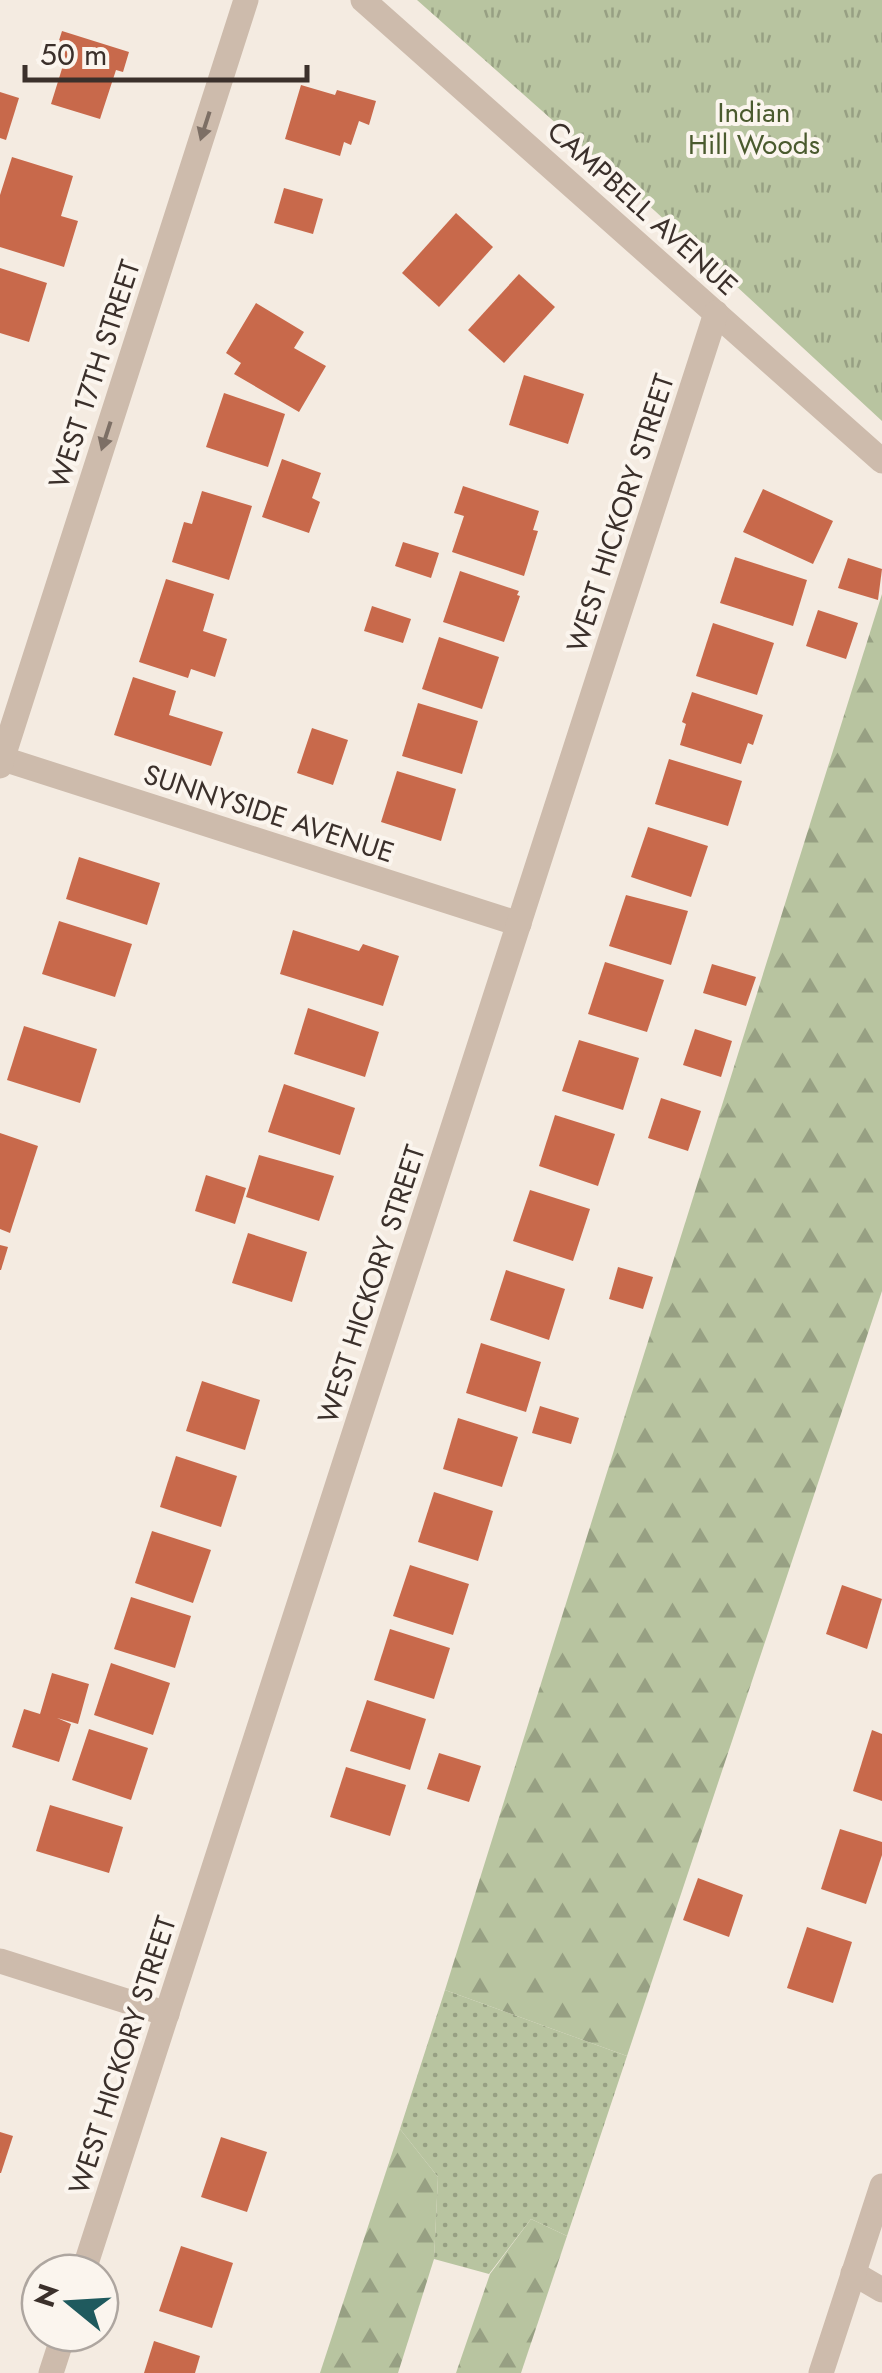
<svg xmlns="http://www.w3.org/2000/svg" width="882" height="2373" viewBox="0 0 882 2373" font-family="Jost,sans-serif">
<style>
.grass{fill:url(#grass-dots)}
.forest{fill:url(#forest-firs)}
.park{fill:url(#park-tufts)}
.building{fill:#c8694b}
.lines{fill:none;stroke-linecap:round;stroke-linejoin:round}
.minor{stroke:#cdbbac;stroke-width:25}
.oneway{fill:#7d6f65}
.labels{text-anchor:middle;stroke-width:8;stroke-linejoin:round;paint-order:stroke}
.park-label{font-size:28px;fill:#4a5a2e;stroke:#fbf5ee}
.street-label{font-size:28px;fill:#3b302b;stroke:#fbf5ee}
</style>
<defs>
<pattern id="grass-dots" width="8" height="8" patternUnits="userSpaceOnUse" patternTransform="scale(2.5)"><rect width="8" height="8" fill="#b8c4a0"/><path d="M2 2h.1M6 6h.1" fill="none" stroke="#97a083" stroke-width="1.8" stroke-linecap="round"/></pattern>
<pattern id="forest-firs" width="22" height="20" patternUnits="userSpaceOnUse" patternTransform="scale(2.5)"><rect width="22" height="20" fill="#b8c4a0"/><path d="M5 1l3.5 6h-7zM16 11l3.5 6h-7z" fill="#97a083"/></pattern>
<pattern id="park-tufts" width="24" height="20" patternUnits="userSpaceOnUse" patternTransform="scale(2.5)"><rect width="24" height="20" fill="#b8c4a0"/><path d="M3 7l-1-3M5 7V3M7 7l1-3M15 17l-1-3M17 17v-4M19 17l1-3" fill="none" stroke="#97a083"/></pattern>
</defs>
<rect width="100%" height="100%" fill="#f4ebe1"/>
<path class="grass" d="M445,1990l182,66 -60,180 -36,-17 -42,55 -55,-15 4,-82 -38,-48z"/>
<g class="forest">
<path d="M882,594v697l-255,765 -182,-66z"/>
<path d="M400,2129l38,48 -4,82 -36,114h-78z"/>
<path d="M531,2219l36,17 -46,137h-65l34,-99z"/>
</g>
<path class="park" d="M417,0h465v421l-227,-210z"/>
<g class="building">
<path d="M62,31l67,21 -6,20 -7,-2 -16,49 -49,-15 14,-45 -11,-3z"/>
<path d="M301,85l34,10 2,-5 39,11 -7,24 -10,-4 -8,24 -7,-3 -4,14 -55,-17z"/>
<path d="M0,92l19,6 -13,42 -6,-2z"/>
<path d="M12,157l61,19 -12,40 17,5 -14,46 -64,-20v-52z"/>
<path d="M284,188l39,11 -10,35 -39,-11z"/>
<path d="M456,213l37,34 -54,60 -37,-34z"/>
<path d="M0,268l47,15 -18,59 -29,-9z"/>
<path d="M519,274l36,33 -51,56 -36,-33z"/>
<path d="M256,303l48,29 -10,16 32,18 -27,46 -65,-38 7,-11 -15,-10z"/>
<path d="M524,375l60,19 -16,50 -59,-19z"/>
<path d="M224,393l61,21 -17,53 -62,-20z"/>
<path d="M282,459l39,14 -9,25 8,4 -11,31 -47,-16z"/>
<path d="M463,486l76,25 -6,19 5,1 -14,45 -72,-24 12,-36 -10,-3z"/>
<path d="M763,489l70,32 -20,43 -70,-32z"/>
<path d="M202,491l50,15 -23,74 -57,-18 12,-40 8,2z"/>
<path d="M403,542l36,11 -8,25 -36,-12z"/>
<path d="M735,557l72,23 -14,46 -73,-23z"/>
<path d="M848,558l34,11 -4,31 -40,-12z"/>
<path d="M460,571l59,20 -2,4 3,1 -16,46 -61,-20z"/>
<path d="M166,579l48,15 -11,37 24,8 -12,38 -24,-8 -3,9 -49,-16z"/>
<path d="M372,606l39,13 -8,24 -39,-12z"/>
<path d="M818,610l40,13 -12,36 -40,-13z"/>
<path d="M713,623l61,20 -17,52 -61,-19z"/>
<path d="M439,637l60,20 -17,52 -60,-20z"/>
<path d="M133,677l43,14 -7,24 54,17 -12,34 -97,-31z"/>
<path d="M692,692l71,23 -10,30 -5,-2 -7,21 -61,-19 6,-21 -4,-2z"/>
<path d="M418,703l60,18 -16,53 -60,-18z"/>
<path d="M312,728l36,12 -15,45 -36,-12z"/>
<path d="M669,759l73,22 -14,45 -73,-22z"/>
<path d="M397,771l59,18 -15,52 -60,-19z"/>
<path d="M648,827l60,19 -17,51 -60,-20z"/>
<path d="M79,857l81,26 -13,42 -81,-26z"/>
<path d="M626,895l62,16 -17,54 -62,-19z"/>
<path d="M59,921l73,23 -17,53 -73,-23z"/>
<path d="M293,930l66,21 4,-7 36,12 -16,50 -103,-32z"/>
<path d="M605,962l59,18 -17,52 -59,-18z"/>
<path d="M712,964l44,13 -10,29 -43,-13z"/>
<path d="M308,1008l71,24 -14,45 -71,-23z"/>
<path d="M24,1026l73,23 -17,54 -73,-23z"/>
<path d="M695,1029l37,12 -11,36 -38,-12z"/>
<path d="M579,1040l60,18 -16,52 -61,-19z"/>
<path d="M284,1084l71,24 -15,47 -72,-23z"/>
<path d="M661,1098l40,13 -13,40 -40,-13z"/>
<path d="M555,1115l60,19 -17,52 -59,-20z"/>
<path d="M0,1133l38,13 -28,87 -10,-4z"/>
<path d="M259,1155l75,21 -15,45 -73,-24z"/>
<path d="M206,1175l40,13 -11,36 -40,-13z"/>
<path d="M530,1190l60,19 -17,52 -60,-20z"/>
<path d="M248,1233l59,19 -15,50 -60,-19z"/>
<path d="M0,1245l8,2 -7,23h-1z"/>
<path d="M618,1267l35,10 -10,32 -34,-10z"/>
<path d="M506,1270l59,19 -16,51 -59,-20z"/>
<path d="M481,1343l60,19 -15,50 -60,-19z"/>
<path d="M202,1381l58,19 -15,50 -59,-19z"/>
<path d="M540,1406l39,12 -8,26 -39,-11z"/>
<path d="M458,1418l60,19 -16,50 -59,-18z"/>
<path d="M176,1456l61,20 -16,51 -61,-20z"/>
<path d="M434,1492l59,19 -15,50 -60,-19z"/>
<path d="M152,1531l59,19 -18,53 -58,-20z"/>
<path d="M410,1565l59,19 -16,51 -60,-19z"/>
<path d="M842,1585l40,14 -15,50 -41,-15z"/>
<path d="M131,1597l60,19 -16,52 -61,-19z"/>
<path d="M390,1629l60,19 -16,51 -60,-19z"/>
<path d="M111,1663l59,20 -17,52 -59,-20z"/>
<path d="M52,1673l37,11 -11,40 -21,-6 14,6 -12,38 -47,-15 12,-38 16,5z"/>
<path d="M367,1700l59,19 -16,51 -60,-19z"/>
<path d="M89,1729l59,19 -17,52 -59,-20z"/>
<path d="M872,1730l10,4v67l-29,-10z"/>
<path d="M439,1753l42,13 -12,36 -42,-13z"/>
<path d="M346,1767l60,18 -16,51 -60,-19z"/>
<path d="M50,1805l73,22 -14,46 -73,-22z"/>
<path d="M840,1829l42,13v13l-16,49 -45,-15z"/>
<path d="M698,1878l45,17 -14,42 -46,-17z"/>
<path d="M807,1927l45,15 -19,61 -46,-15z"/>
<path d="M0,2132l13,4 -12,37h-1z"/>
<path d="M221,2137l46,15 -20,60 -46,-15z"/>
<path d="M181,2246l52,17 -21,65 -53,-17z"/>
<path d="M154,2341l46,15 -5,17h-51z"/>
</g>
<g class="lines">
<g class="minor">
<path d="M363,0l519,461"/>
<path d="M0,758l519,166"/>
<path d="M0,766l246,-766"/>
<path d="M0,1961l167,53"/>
<path d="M83,2273l633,-1960"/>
<path d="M853,2273l29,17"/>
<path d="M51,2373l13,-40"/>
<path d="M821,2373l61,-187"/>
</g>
</g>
<defs><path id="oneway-solid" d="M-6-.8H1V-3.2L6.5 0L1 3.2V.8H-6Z" transform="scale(2.5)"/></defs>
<g class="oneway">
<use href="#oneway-solid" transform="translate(205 126) rotate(108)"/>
<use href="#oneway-solid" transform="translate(106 436) rotate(108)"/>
</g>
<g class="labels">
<g class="park-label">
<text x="754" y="122">Indian<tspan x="754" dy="32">Hill Woods</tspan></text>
</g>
<g class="street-label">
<text transform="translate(643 208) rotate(42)" y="10">CAMPBELL AVENUE</text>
<text transform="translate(94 374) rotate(-72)" y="10">WEST 17TH STREET</text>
<text transform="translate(620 513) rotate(-72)" y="10">WEST HICKORY STREET</text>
<text transform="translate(269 813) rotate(18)" y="10">SUNNYSIDE AVENUE</text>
<text transform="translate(371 1284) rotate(-72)" y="10">WEST HICKORY STREET</text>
<text transform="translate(122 2055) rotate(-72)" y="10">WEST HICKORY STREET</text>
</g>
</g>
<g transform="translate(70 2303) rotate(288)"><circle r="48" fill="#fbf5ee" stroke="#aea6a0" stroke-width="2.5"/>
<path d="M0-8L18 38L0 25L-18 38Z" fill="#1f5a5e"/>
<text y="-15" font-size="28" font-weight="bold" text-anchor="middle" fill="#3b302b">N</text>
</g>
<path d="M25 65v15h282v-15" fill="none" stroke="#3b302b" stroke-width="5"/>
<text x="40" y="65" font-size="30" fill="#3b302b" stroke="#fbf5ee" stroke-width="8" paint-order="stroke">50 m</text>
</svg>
